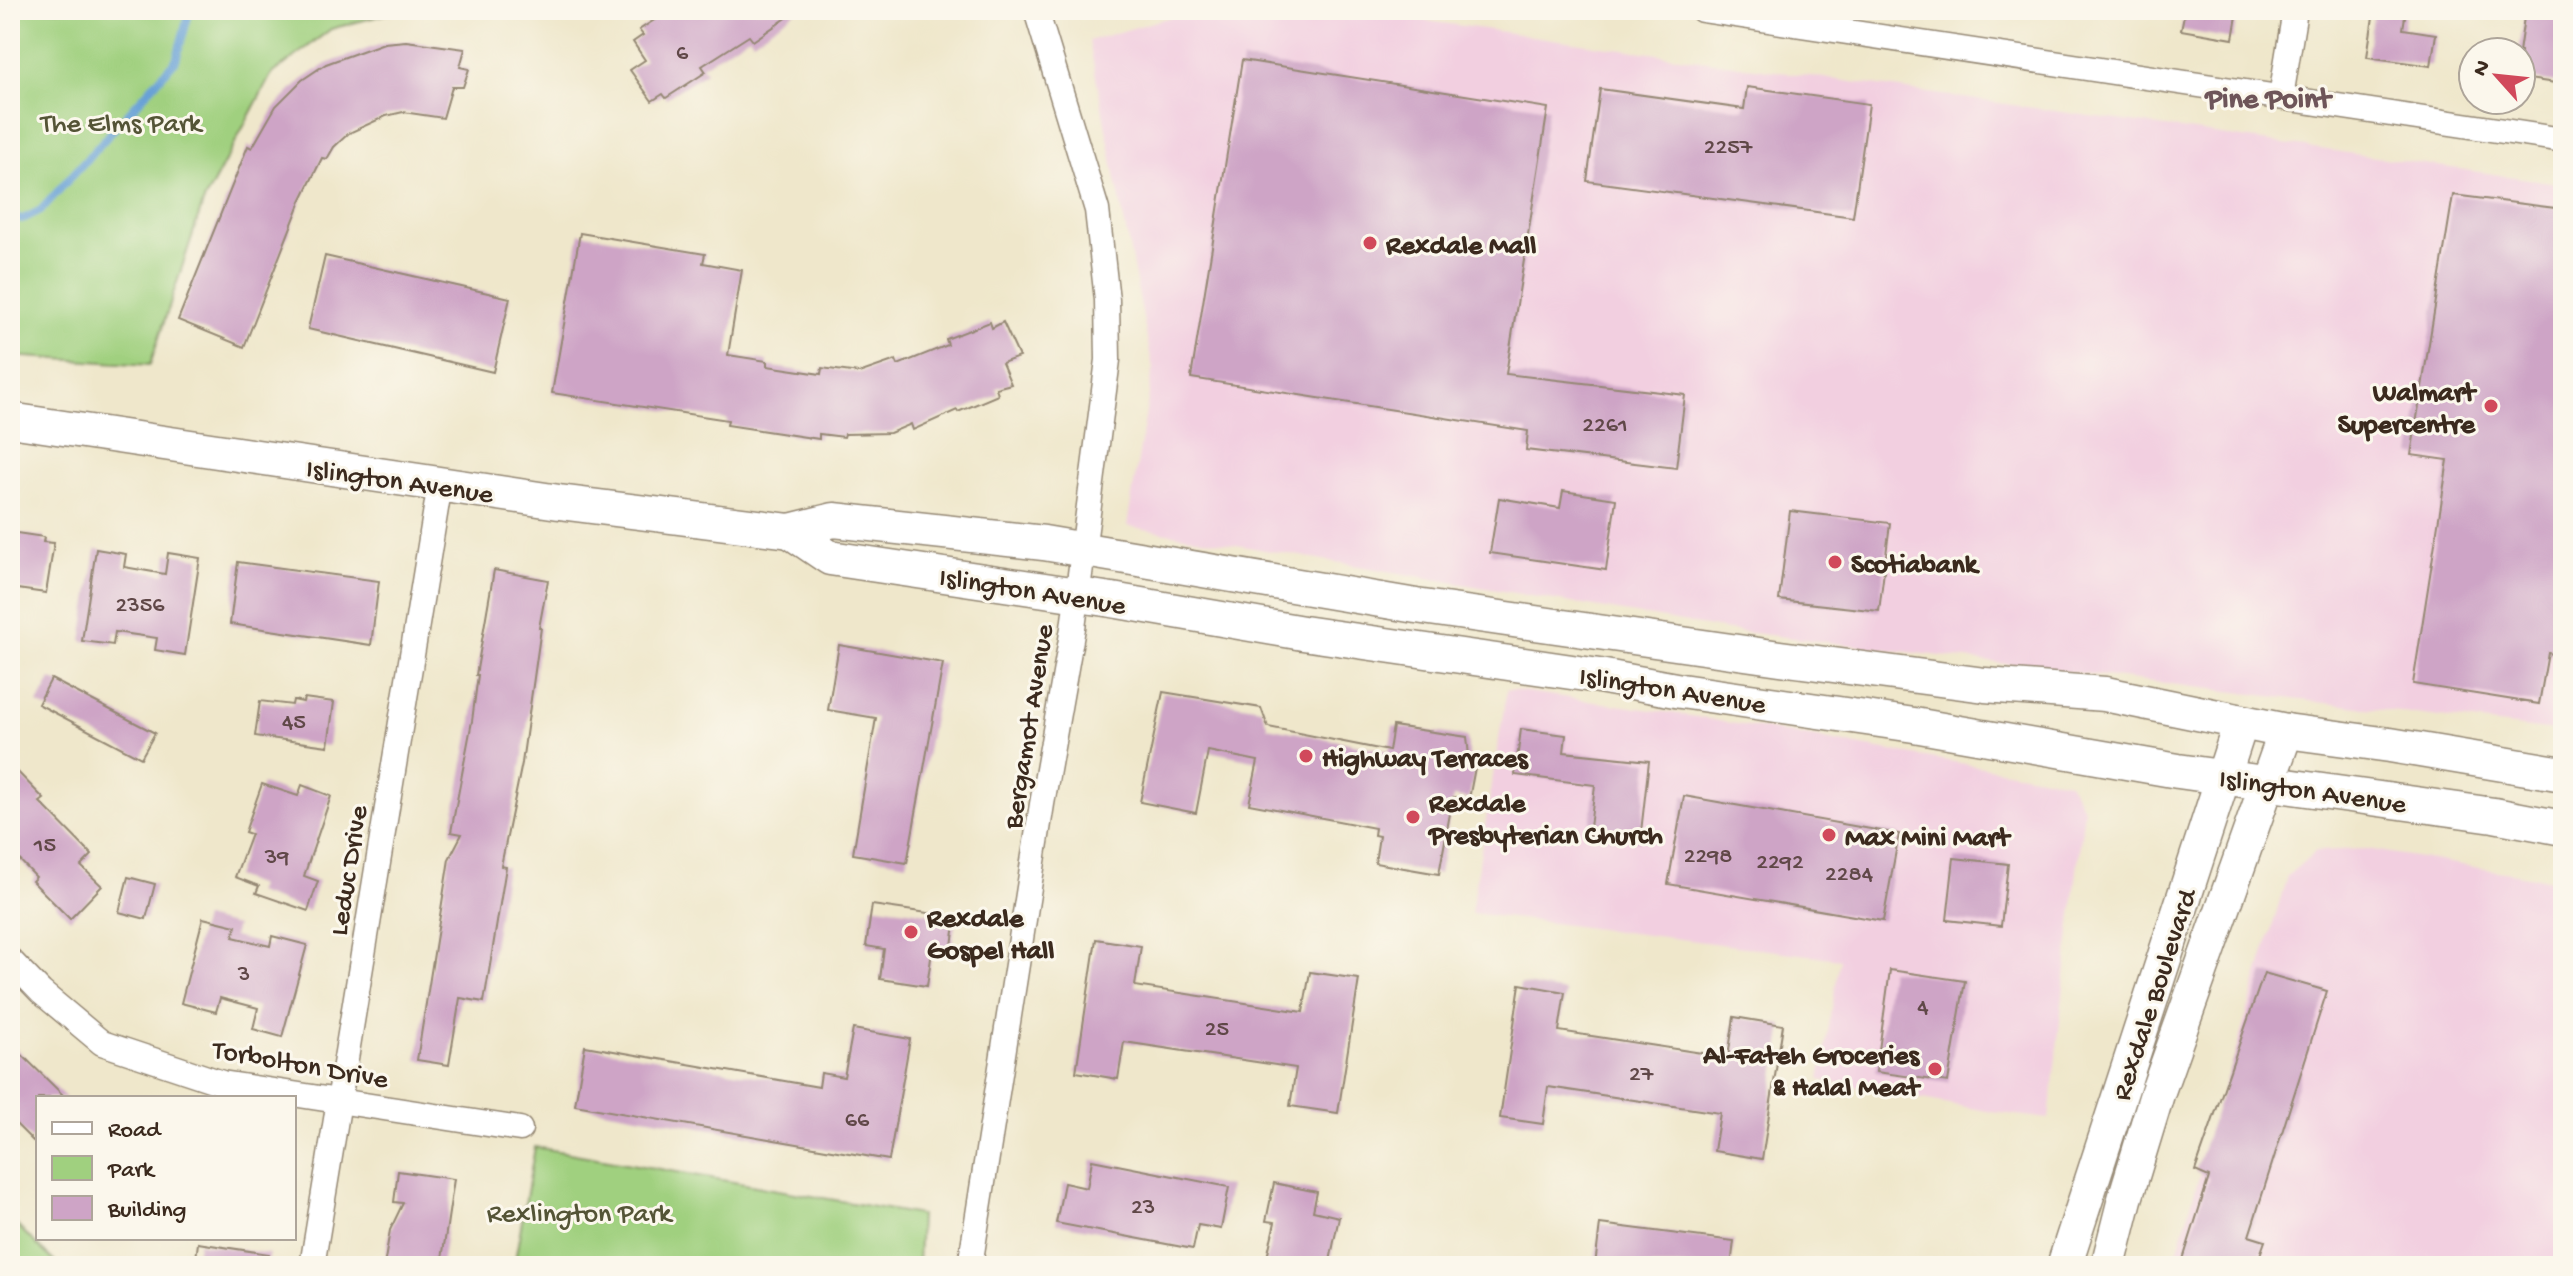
<svg xmlns="http://www.w3.org/2000/svg" width="2573" height="1276" viewBox="0 0 2573 1276" font-family="'Gochi Hand',sans-serif">
<style>
.built{fill:#f2cfe0}
.green{fill:#a0d07f;stroke:#6e7d4e;stroke-width:2}
.lines{fill:none;stroke-linecap:round;stroke-linejoin:round}
.stream{stroke:#67a1d6;stroke-width:8}
.building{fill:#cea4c6}
.minor-casing{stroke:#958874;stroke-width:27}
.secondary-casing{stroke:#958874;stroke-width:37}
.minor{stroke:#fff;stroke-width:24}
.secondary{stroke:#fff;stroke-width:34}
.poi-dot{fill:#d1495b;stroke:#fbf7ec;stroke-width:3}
.labels{text-anchor:middle;stroke-width:6;stroke-linejoin:round;paint-order:stroke}
.number-label{font-size:24px;fill:#604848}
.park-label{font-size:28px;fill:#545436;stroke:#fbf7ec}
.poi-label{font-size:28px;font-weight:bold;fill:#3b2a1e;stroke:#fbf7ec;text-anchor:start}
.street-label{font-size:28px;fill:#3b2a1e;stroke:#fbf7ec}
.neighbourhood-label{font-size:30px;font-weight:bold;fill:#6e5559;stroke:#fbf7ec}
</style>
<rect width="100%" height="100%" fill="#fbf7ec"/>
<filter id="ink" filterUnits="userSpaceOnUse"><feTurbulence type="fractalNoise" baseFrequency=".0125" numOctaves="2"/><feDisplacementMap in="SourceGraphic" scale="16" xChannelSelector="R" yChannelSelector="G"/><feConvolveMatrix kernelMatrix="1 2 1 2 8 2 1 2 1" color-interpolation-filters="sRGB"/></filter>
<filter id="wash" filterUnits="userSpaceOnUse"><feTurbulence type="fractalNoise" baseFrequency=".006" numOctaves="4" result="noise"/><feDisplacementMap in="SourceGraphic" scale="32" xChannelSelector="R" yChannelSelector="G"/><feGaussianBlur stdDeviation="1.8" result="paint"/><feColorMatrix in="noise" values="0 0 0 0 0 0 0 0 0 0 0 0 0 0 0 0 0 1.4 0 .05"/><feComposite in="paint" operator="in"/></filter>
<g filter="url(#wash)">
<rect width="100%" height="100%" fill="#efe7cb"/>
<g class="built">
<path d="M1194,10h157l1212,174v548l-835,-102 -601,-104 26,-157 -64,-328z"/>
<path d="M1507,689l172,25 390,68 15,27 -35,310 -57,-7 -172,-32 20,-121 -369,-46z"/>
<path d="M2367,849l196,33v384h-390l114,-390 29,-25z"/>
</g>
<g class="green">
<path d="M10,10h391l-70,19 -60,46 -68,128 -53,162 -140,-9z"/>
<path d="M535,1147l385,68 -2,51h-404z"/>
<path d="M10,1219l49,47h-49z"/>
</g>
<g class="lines">
<path class="stream" d="M10,217l13,2 18,-9 135,-150 14,-50"/>
</g>
<g id="blocks">
<g class="building">
<path d="M670,10h128l-45,31 -4,-5 -47,30 4,6 -40,26 -3,-4 -11,7 -22,-31 15,-10 -12,-18 10,-7 -4,-5z"/>
<path d="M2185,10h53l-5,29 -52,-9z"/>
<path d="M2374,10h32l-3,19 33,5 -5,32 -64,-9z"/>
<path d="M2525,10h38v64l-6,-1 -1,10 -35,-5v-26h-2z"/>
<path d="M406,41l59,8 -5,18 9,2 -6,18h-11l-9,31 -40,-6 -17,4 -37,17 -15,14 -7,12 -5,-1 -21,43 -57,146 -66,-27 70,-174 4,2 24,-42 26,-26 24,-16 58,-21z"/>
<path d="M1242,60l306,48 -42,266 179,21 -9,73 -150,-18 2,-19 -337,-53z"/>
<path d="M1747,87l122,17 -16,113 -266,-36 13,-92 144,20z"/>
<path d="M2453,195l110,14v447l-15,-3 -9,51 -126,-20 35,-224 -37,-5z"/>
<path d="M580,233l125,21 -2,9 39,7 -14,85 39,6v5l54,8 1,-6 37,5 37,-13 2,5 50,-20 -2,-6 44,-17 2,6 11,-6 16,35 -17,6 9,21 -15,4 2,7 -40,17 -1,-2 -44,20 -2,-6 -21,9 -45,1 -1,3 -25,-3v5l-92,-14 1,-5 -176,-27z"/>
<path d="M325,256l185,42 -17,74 -185,-43z"/>
<path d="M1563,491l53,8 -10,71 -116,-17 9,-55 61,10z"/>
<path d="M1790,511l100,12 -11,88 -100,-11z"/>
<path d="M10,532l34,5 -1,5 11,1 -8,50 -36,-5z"/>
<path d="M96,549l30,5 -2,13 41,7 3,-21 32,5 -15,97 -30,-5 2,-12 -42,-6 -2,13 -31,-4z"/>
<path d="M238,562l141,19 -8,64 -141,-21z"/>
<path d="M494,570l54,10 -9,48h2l-19,135 -21,103 5,1 -22,135 -24,-4 -11,67 -32,-5 32,-201 13,-25 -11,-2 21,-111 6,-46h-2z"/>
<path d="M839,645l104,18 -36,200 -54,-9 23,-136 -48,-8z"/>
<path d="M51,679l104,54 -14,25 -103,-54z"/>
<path d="M1163,692l98,16 7,19 121,24 4,-25 74,11 2,19 8,1 -8,42 -16,-2 -14,77 -64,-11 4,-27 -5,-1 1,-7 -126,-24 9,-43 -50,-10 -12,62 -56,-11z"/>
<path d="M304,698l30,4 -6,44 -73,-10 5,-35 32,4 1,-5 10,2z"/>
<path d="M1521,729l45,6 -2,17 85,9 -9,80 -51,-5 6,-51 -80,-10z"/>
<path d="M10,764l34,35 -4,3 52,53 -11,11 21,20 -32,33 -38,-38 4,-4 -26,-27z"/>
<path d="M262,784l36,12 4,-11 29,11 -27,80 14,5 -10,30 -52,-18 3,-7 -24,-9 16,-43 -6,-2z"/>
<path d="M1684,796l215,38 -16,87 -215,-37z"/>
<path d="M1954,858l54,6 -7,62 -54,-6z"/>
<path d="M128,877l27,7 -9,35 -27,-7z"/>
<path d="M872,905l84,12 -5,36 -19,-2 -5,35 -47,-7 4,-30 -18,-3z"/>
<path d="M203,918l33,8 -3,11 37,9 2,-10 35,9 -25,92 -29,-8 5,-21 -38,-10 -4,14 -35,-9z"/>
<path d="M1096,939l45,7 -6,40 168,26 7,-40 49,7 -21,134 -48,-7 6,-38 -172,-26 -6,37 -42,-7z"/>
<path d="M1890,970l75,11 -17,101 -72,-10z"/>
<path d="M2264,973l63,18 -78,245 16,5 -9,25h-75l28,-89 -14,-6z"/>
<path d="M1520,984l45,8 -6,39 169,26 6,-40 49,8 -21,134 -48,-8 6,-38 -172,-26 -5,37 -43,-6z"/>
<path d="M853,1029l57,10 -21,121 -314,-55 10,-59 234,41 2,-14 23,4z"/>
<path d="M10,1043l56,55h-28v48l-28,-28z"/>
<path d="M1092,1160l137,27 -8,42 -23,-4 -5,24 -137,-26 8,-40 23,5z"/>
<path d="M398,1171l56,8 -13,87h-57l6,-36 13,-27 -9,-1z"/>
<path d="M1274,1183l43,9 -4,19 26,6 -10,49h-64l10,-44 -9,-1z"/>
<path d="M1600,1224l134,17 -3,25h-136z"/>
<path d="M198,1243l71,11 -1,12h-73z"/>
</g>
</g>
</g>
<g filter="url(#ink)">
<use href="#blocks" fill-opacity="0" stroke="#958874" stroke-width="2"/>
<g class="lines">
<g class="minor-casing">
<g id="minor">
<path d="M1702,10l861,130"/>
<path d="M2281,97l14,-87"/>
<path d="M10,960l31,32 61,51 120,40 298,46"/>
<path d="M312,1266l128,-782"/>
<path d="M970,1266l72,-462 31,-176 35,-268 -1,-60 -10,-90 -61,-200"/>
</g>
</g>
<g class="secondary-casing">
<g id="secondary">
<path d="M10,420l549,82 231,29 44,-11 210,23 372,63 364,52 205,27 120,9 181,37 104,14 173,29"/>
<path d="M790,531l40,27 282,42 191,33 296,43 82,15 233,34 264,46 316,44 69,13"/>
<path d="M2064,1266l177,-544"/>
<path d="M2108,1266l17,-67 32,-105 129,-363"/>
</g>
</g>
<use href="#minor" class="minor"/>
<use href="#secondary" class="secondary"/>
</g>
</g>
<g class="poi-dot">
<circle cx="1370" cy="243" r="8"/>
<circle cx="2491" cy="406" r="8"/>
<circle cx="1835" cy="562" r="8"/>
<circle cx="1306" cy="756" r="8"/>
<circle cx="1413" cy="817" r="8"/>
<circle cx="1829" cy="835" r="8"/>
<circle cx="911" cy="932" r="8"/>
<circle cx="1935" cy="1069" r="8"/>
</g>
<g class="labels">
<g class="number-label">
<text x="682" y="59">6</text>
<text x="1728" y="153">2257</text>
<text x="1605" y="431">2261</text>
<text x="140" y="611">2356</text>
<text x="294" y="728">45</text>
<text x="45" y="851">15</text>
<text x="1708" y="862">2298</text>
<text x="277" y="863">39</text>
<text x="1780" y="868">2292</text>
<text x="1849" y="880">2284</text>
<text x="244" y="980">3</text>
<text x="1923" y="1013">4</text>
<text x="1217" y="1035">25</text>
<text x="1641" y="1080">27</text>
<text x="857" y="1126">66</text>
<text x="1143" y="1213">23</text>
</g>
<g class="park-label">
<text x="121" y="131">The Elms Park</text>
<text x="579" y="1221">Rexlington Park</text>
</g>
<g class="poi-label">
<text x="1386" y="253">Rexdale Mall</text>
<text x="2475" y="400" text-anchor="end">Walmart<tspan x="2475" dy="32">Supercentre</tspan></text>
<text x="1851" y="572">Scotiabank</text>
<text x="1322" y="766">Highway Terraces</text>
<text x="1429" y="811">Rexdale<tspan x="1429" dy="32">Presbyterian Church</tspan></text>
<text x="1845" y="845">Max Mini Mart</text>
<text x="927" y="926">Rexdale<tspan x="927" dy="32">Gospel Hall</tspan></text>
<text x="1919" y="1063" text-anchor="end">Al-Fateh Groceries<tspan x="1919" dy="32">&amp; Halal Meat</tspan></text>
</g>
<g class="street-label">
<text transform="translate(400 479) rotate(8)" y="10">Islington Avenue</text>
<text transform="translate(1033 589) rotate(9)" y="10">Islington Avenue</text>
<text transform="translate(1673 688) rotate(9)" y="10">Islington Avenue</text>
<text transform="translate(1026 726) rotate(-81)" y="10">Bergamot Avenue</text>
<text transform="translate(2313 789) rotate(8)" y="10">Islington Avenue</text>
<text transform="translate(346 870) rotate(-81)" y="10">Leduc Drive</text>
<text transform="translate(2152 994) rotate(-72)" y="10">Rexdale Boulevard</text>
<text transform="translate(301 1062) rotate(10)" y="10">Torbolton Drive</text>
</g>
<g class="neighbourhood-label">
<text x="2268" y="107">Pine Point</text>
</g>
</g>
<rect width="2573" height="1276" fill="none" stroke="#fbf7ec" stroke-width="40"/>
<rect x="36" y="1096" width="260" height="144" fill="#fbf7ec" stroke="#aea59a" stroke-width="2"/>
<rect x="52" y="1122" width="40" height="12" fill="#ffffff" stroke="#aea59a" stroke-width="2"/>
<text x="108" y="1136" font-size="24" fill="#3b2a1e">Road</text>
<rect x="52" y="1156" width="40" height="24" fill="#a0d07f" stroke="#aea59a" stroke-width="2"/>
<text x="108" y="1176" font-size="24" fill="#3b2a1e">Park</text>
<rect x="52" y="1196" width="40" height="24" fill="#cea4c6" stroke="#aea59a" stroke-width="2"/>
<text x="108" y="1216" font-size="24" fill="#3b2a1e">Building</text>
<g transform="translate(2497 76) rotate(297)"><circle r="38" fill="#fbf7ec" stroke="#aea59a" stroke-width="2"/>
<path d="M0-6L14 30L0 20L-14 30Z" fill="#d1495b"/>
<text y="-12" font-size="22" font-weight="bold" text-anchor="middle" fill="#3b2a1e">N</text>
</g>
</svg>
